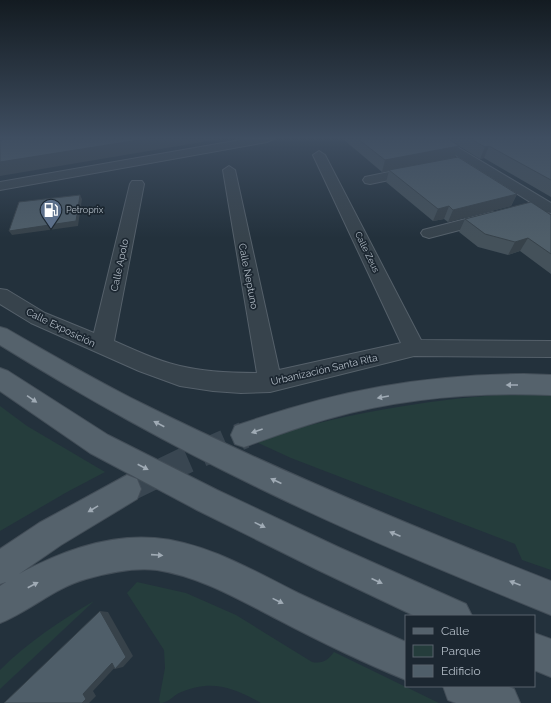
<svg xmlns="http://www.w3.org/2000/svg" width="551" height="703" viewBox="0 0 551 703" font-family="Raleway,sans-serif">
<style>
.green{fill:#253d3c}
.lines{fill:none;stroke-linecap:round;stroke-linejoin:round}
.major-tunnel{stroke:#394651;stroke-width:27;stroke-dasharray:27 14;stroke-linecap:butt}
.minor-casing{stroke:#55606a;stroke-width:2}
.major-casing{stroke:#434e58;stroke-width:2}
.minor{fill:#37434c;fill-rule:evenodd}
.major{fill:#55626c;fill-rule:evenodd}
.wall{fill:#44515a}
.shaded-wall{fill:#37424a}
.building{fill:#4f5e69;stroke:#37424a}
.oneway{fill:#a0abb5}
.labels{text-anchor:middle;stroke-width:3.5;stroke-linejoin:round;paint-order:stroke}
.far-poi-label{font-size:9px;fill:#b3bdc7;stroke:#1c2731;text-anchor:start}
.far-street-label{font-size:9px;fill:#b3bdc7;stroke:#1c2731}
.street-label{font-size:10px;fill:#b3bdc7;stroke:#1c2731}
</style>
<rect width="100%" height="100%" fill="#23313c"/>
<g class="green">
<path d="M509,394l42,1v175l-29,-10 -7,-16 -224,-86 -37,-17c83,-26 169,-41 255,-47z"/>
<path d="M0,406l27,20 78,46 -38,20 -67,39z"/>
<path d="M137,582l49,11 50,22 76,47c11,2 16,-2 22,-10l105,51h-178c-29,-16 -50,-24 -82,-10 -6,3 -11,10 -19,10l-1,-3 6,-32 -1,-18 -37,-57z"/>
<path d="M94,601l-94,88v-19c28,-28 60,-49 94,-69z"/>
</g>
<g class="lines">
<path class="major-tunnel" d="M127,489l57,-28 60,-26"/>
<g class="minor-casing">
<g id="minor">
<path d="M246,139h27l-6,3 -267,48v-8z"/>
<path d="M430,139h14l107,64v10l-5,-1z"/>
<path d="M319,151l6,4 96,185 130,1v16l-137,-1 -144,36 -29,1 -28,-2 -33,-5 -41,-15 -108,-48 -31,-19v-15l7,1 38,23 49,20 36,-149 2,-3h10l2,3 -30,157c21,9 43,20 66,25 25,6 52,7 77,7l-34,-203 6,-4 6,4 44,200 122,-27 -88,-188z"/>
<path d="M418,166l6,4 -1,3 -53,11 -5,-1 -2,-3 2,-3z"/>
<path d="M493,212l5,2 3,3 -3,3 -69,18 -6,-2 -2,-3 2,-3z"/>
</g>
</g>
<g class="major-casing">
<g id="major">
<path d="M0,327l7,2c45,26 90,52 136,75 133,66 270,123 408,177v34c-98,-40 -196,-80 -292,-127 -89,-43 -175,-91 -259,-143z"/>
<path d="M0,368l8,3 100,64 109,55 121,57 128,57 6,12h-57l-99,-47 -119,-59 -107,-57 -90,-62z"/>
<path d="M524,374l27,1v20c-74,-3 -149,3 -220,23 -30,8 -59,19 -87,29l-9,-3 -4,-9 4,-9 9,-3c96,-33 178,-48 280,-49z"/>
<path d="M127,475l10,4 4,10 -4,10 -76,46 -42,29c40,-22 89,-40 136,-36 50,4 99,33 143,55 36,17 72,33 108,49v38c-44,-18 -87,-39 -129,-61 -39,-20 -76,-42 -120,-49 -23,-3 -50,3 -71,9 -32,9 -56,32 -86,44v-37l6,-4 -6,2v-35l39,-26z"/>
<path d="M534,633l17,6v38l-17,-7z"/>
<path d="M443,686h64l7,3 6,14h-64l-8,-3z"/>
</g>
</g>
<use href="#minor" class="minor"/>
<use href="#major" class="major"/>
</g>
<g class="wall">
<path d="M343,139h208v58l-67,-39 -4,1 -21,-13 -4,11 62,37 -6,12 -63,16 -4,-3 -11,2 -47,-39 3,-11 -7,1z"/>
<path d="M551,215v59l-31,-23 -12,4 -30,-8 -19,-15 6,-13z"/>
</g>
<g class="shaded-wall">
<path d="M145,139h75l-220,37v-14z"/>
<path d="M459,146l-4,11 -73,15 3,-12z"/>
<path d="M489,146l-5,12 -4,1 5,-12z"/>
<path d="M517,194l-6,12 -63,16 5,-12z"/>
<path d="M80,195l2,4 -4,27 -66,9 -3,-4z"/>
<path d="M449,206l-5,13 -11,2 5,-12z"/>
<path d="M528,238l-8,13 -12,4 7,-13z"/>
<path d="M100,611l8,1 25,44 -10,11 -8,2z"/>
<path d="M120,662l-27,29 3,5 -7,7h-7l1,-9 29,-31z"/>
</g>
<g class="building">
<path d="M9,139h136l-145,23v-22z"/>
<path d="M358,139h91l10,7 -74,14z"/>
<path d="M471,139h80v41l-62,-34 -4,1z"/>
<path d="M458,157l59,37 -64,16 -4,-4 -11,3 -49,-39z"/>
<path d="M80,195l-4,26 -67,10 10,-29z"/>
<path d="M531,202l20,13v39l-23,-16 -13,4 -30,-8 -20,-15z"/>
<path d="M100,611l26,46 -11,12 -3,-6 -29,31 3,5 -4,4h-78z"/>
</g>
<defs><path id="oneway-solid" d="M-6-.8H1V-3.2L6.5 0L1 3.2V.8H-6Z"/></defs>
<g class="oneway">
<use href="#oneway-solid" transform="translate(512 385) rotate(-180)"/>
<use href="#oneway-solid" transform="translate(383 397) rotate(170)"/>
<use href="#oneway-solid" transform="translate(32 399) rotate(34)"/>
<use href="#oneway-solid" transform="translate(159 424) rotate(-153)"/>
<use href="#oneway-solid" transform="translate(257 431) rotate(161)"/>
<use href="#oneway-solid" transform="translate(143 467) rotate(27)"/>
<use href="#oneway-solid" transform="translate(276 481) rotate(-155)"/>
<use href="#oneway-solid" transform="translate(93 509) rotate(149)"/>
<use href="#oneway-solid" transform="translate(260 525) rotate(26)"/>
<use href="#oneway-solid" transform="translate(395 534) rotate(-157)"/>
<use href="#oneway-solid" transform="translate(157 555) rotate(4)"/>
<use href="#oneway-solid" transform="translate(377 581) rotate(24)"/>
<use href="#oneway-solid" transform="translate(515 583) rotate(-159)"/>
<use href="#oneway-solid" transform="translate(33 585) rotate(-28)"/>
<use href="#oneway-solid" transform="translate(278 601) rotate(26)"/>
</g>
<linearGradient id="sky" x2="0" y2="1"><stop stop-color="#131b21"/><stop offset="0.58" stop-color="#3f4e61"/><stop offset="1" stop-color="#3f4e61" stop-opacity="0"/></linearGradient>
<rect width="551" height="238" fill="url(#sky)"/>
<defs>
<g id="fuel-pin" transform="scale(1.15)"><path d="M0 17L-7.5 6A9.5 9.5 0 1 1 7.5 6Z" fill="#5c6f8a" stroke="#1c2731"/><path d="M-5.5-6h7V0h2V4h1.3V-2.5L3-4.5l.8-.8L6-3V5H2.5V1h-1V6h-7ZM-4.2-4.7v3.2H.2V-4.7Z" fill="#fff"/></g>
</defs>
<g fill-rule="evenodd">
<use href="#fuel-pin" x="51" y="210"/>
</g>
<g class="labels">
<g class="far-poi-label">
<text x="66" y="213">Petroprix</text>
</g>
<g class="far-street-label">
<text transform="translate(367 252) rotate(64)" y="3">Calle Zeus</text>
</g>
<g class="street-label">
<text transform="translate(119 265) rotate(-78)" y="4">Calle Apolo</text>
<text transform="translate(249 276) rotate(79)" y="4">Calle Neptuno</text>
<text transform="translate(61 327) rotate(26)" y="4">Calle Exposición</text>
<text transform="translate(324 369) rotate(-13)" y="4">Urbanización Santa Rita</text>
</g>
</g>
<rect x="405" y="615" width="130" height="72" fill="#1c2731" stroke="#58636d"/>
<rect x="413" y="628" width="20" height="6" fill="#55626c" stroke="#58636d"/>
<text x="441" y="635" font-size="12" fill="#b3bdc7">Calle</text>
<rect x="413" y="645" width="20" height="12" fill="#253d3c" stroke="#58636d"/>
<text x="441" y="655" font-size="12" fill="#b3bdc7">Parque</text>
<rect x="413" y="665" width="20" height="12" fill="#4f5e69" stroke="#58636d"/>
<text x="441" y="675" font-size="12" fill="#b3bdc7">Edificio</text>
</svg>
